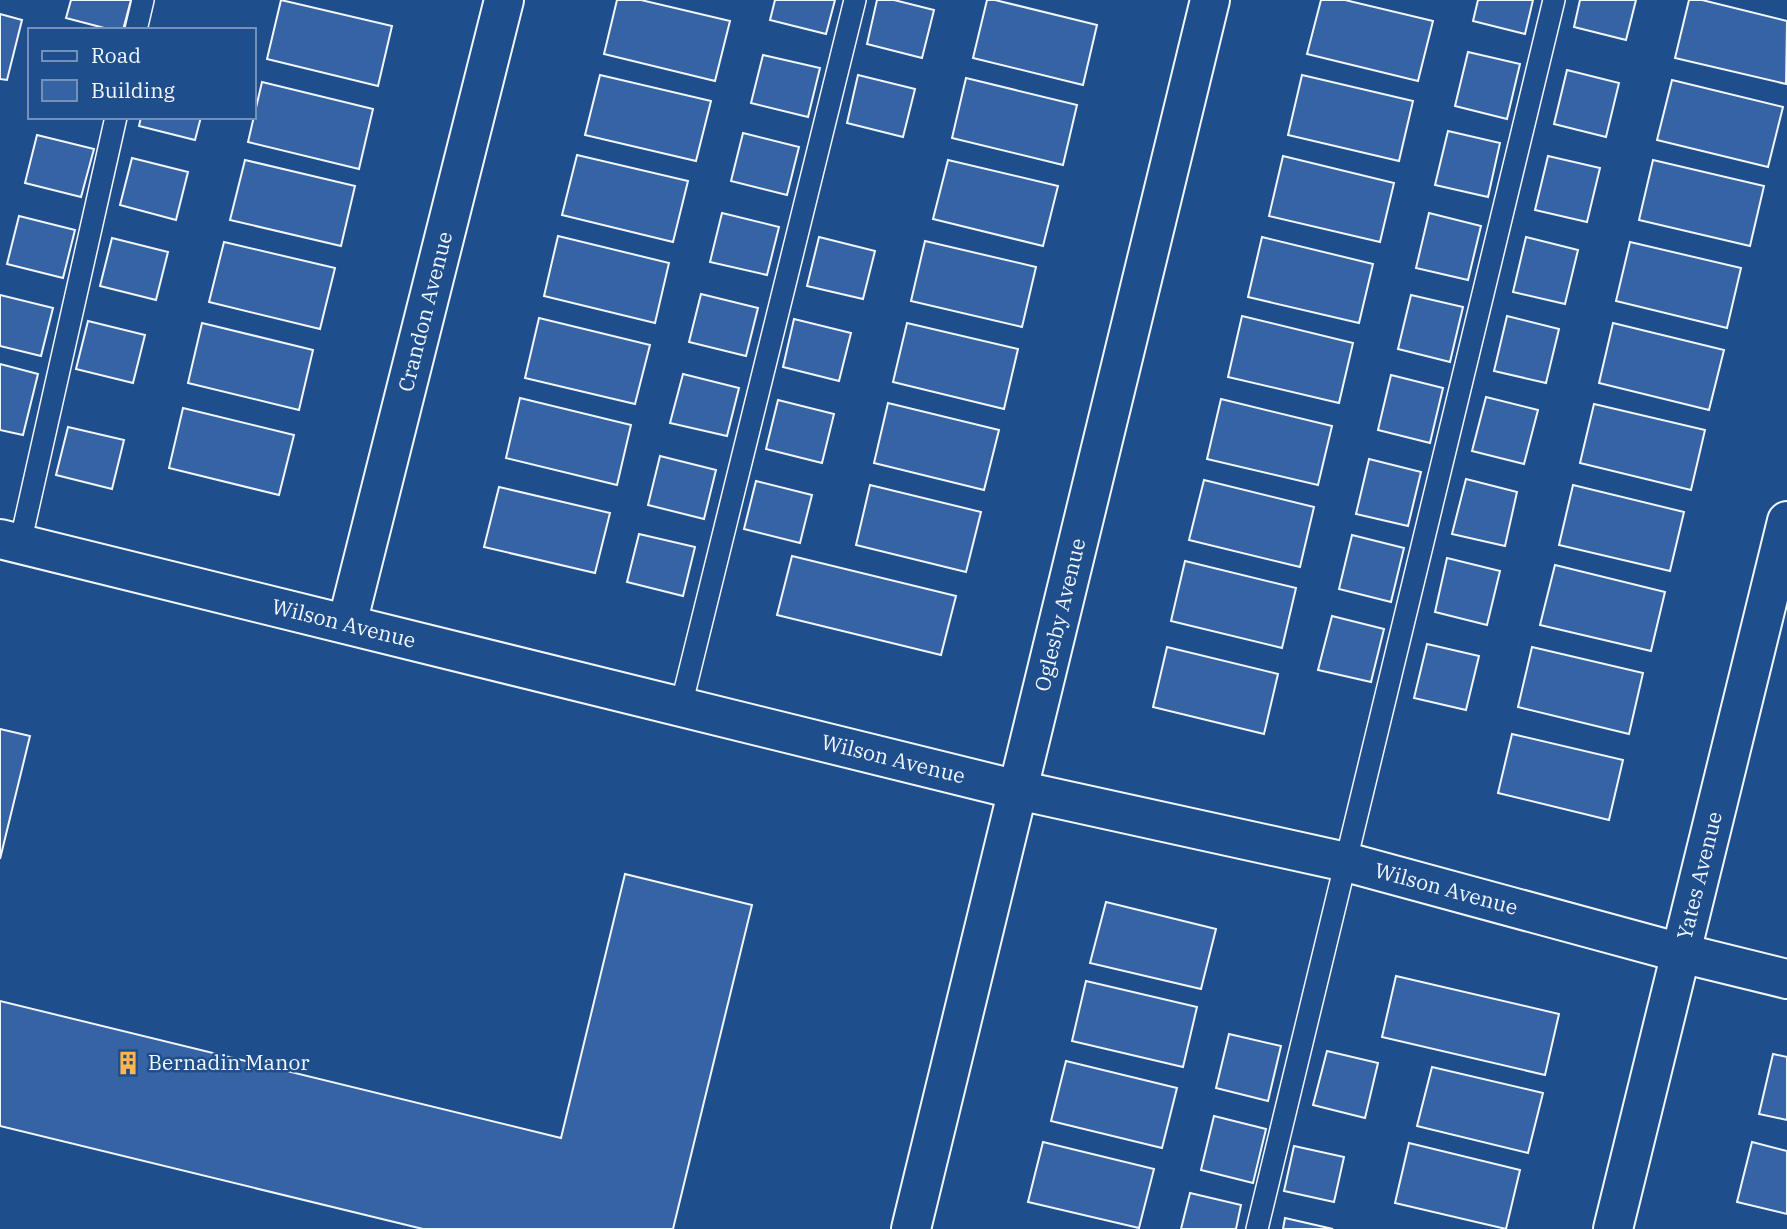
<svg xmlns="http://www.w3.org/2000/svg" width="1787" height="1229" viewBox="0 0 1787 1229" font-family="'IBM Plex Serif',serif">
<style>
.building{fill:#3563a3;stroke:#f2f6ff;stroke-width:2}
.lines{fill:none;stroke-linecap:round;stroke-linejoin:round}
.lane-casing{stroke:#f2f6ff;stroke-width:24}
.street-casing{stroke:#f2f6ff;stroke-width:42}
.lane{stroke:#1f4e8c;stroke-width:21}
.street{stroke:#1f4e8c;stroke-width:38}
.labels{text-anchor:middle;stroke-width:5;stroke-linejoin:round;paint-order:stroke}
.street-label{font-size:21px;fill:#f2f6ff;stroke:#1f4e8c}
.poi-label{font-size:21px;fill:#f2f6ff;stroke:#1f4e8c;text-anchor:start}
</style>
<rect width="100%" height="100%" fill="#1f4e8c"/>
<g class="building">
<path d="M71,0h60l-8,30h-11l-46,-12z"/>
<path d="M281,0l111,26 -14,60 -111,-27z"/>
<path d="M617,0h24l89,21 -15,60 -111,-27z"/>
<path d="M775,0h60l-9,34 -56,-14z"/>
<path d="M877,0h17l40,10 -12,48 -55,-14z"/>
<path d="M987,0h8l102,25 -14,60 -110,-27z"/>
<path d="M1321,0h24l88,21 -15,60 -111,-27z"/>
<path d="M1478,0h55l-8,34 -52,-13z"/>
<path d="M1580,0h56l-10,40 -52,-13z"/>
<path d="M1689,0h13l85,21 -1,63 -111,-26z"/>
<path d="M0,14l22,6 -15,60 -7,-1z"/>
<path d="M1468,52l52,12 -13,55 -52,-13z"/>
<path d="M763,55l57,13 -12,49 -57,-14z"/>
<path d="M1567,70l52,13 -13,54 -52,-13z"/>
<path d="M600,75l111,26 -15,60 -111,-26z"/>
<path d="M858,75l57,14 -12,48 -56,-14z"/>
<path d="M1302,75l111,26 -14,60 -111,-26z"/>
<path d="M966,78l111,27 -14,60 -111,-27z"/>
<path d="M1672,80l111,27 -15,60 -111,-27z"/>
<path d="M262,82l111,27 -14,60 -111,-27z"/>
<path d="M141,117h60l-6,23 -56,-14z"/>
<path d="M1448,131l52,12 -12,54 -53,-12z"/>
<path d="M743,133l56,14 -12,48 -56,-14z"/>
<path d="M37,135l57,14 -13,48 -56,-14z"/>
<path d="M577,155l111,26 -15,61 -111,-27z"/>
<path d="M1283,156l111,27 -14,59 -111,-26z"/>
<path d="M1548,156l52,12 -13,54 -52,-12z"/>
<path d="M132,158l56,14 -12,48 -56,-15z"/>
<path d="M245,160l110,26 -14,60 -111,-26z"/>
<path d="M948,160l110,26 -15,60 -110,-27z"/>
<path d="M1653,160l111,26 -14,60 -111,-26z"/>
<path d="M722,213l57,14 -12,48 -57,-13z"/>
<path d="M1429,213l52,13 -13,54 -52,-12z"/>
<path d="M19,216l56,14 -12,48 -56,-14z"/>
<path d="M558,236l111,27 -14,60 -111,-27z"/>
<path d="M819,237l56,14 -12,48 -56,-13z"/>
<path d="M1262,237l111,27 -14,59 -111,-26z"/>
<path d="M1526,237l52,13 -13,54 -52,-12z"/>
<path d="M112,238l56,14 -12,48 -56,-14z"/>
<path d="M925,241l111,26 -14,60 -111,-26z"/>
<path d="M224,242l111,26 -15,61 -111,-27z"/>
<path d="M1630,242l111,26 -14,60 -111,-27z"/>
<path d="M701,294l57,14 -12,48 -57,-14z"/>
<path d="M0,295l53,13 -12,48 -41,-10z"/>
<path d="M1411,295l52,12 -13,55 -52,-13z"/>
<path d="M1242,316l111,27 -14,60 -111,-26z"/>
<path d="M1507,316l52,13 -13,54 -52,-12z"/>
<path d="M539,318l111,27 -15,59 -110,-26z"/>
<path d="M794,319l57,14 -12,48 -56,-14z"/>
<path d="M88,321l57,14 -12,48 -57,-14z"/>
<path d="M202,323l111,27 -14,60 -111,-27z"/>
<path d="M907,323l111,26 -14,60 -111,-27z"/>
<path d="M1613,323l111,27 -15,60 -110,-27z"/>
<path d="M0,364l38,10 -15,61 -23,-5z"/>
<path d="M683,374l56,14 -12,48 -57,-13z"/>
<path d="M1391,375l52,13 -13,55 -52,-13z"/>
<path d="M1486,397l52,13 -14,54 -52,-13z"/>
<path d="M520,398l111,27 -14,60 -111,-27z"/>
<path d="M1221,399l111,27 -14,59 -111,-26z"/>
<path d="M778,400l56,14 -12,49 -56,-14z"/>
<path d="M888,403l111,27 -15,60 -110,-27z"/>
<path d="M1594,404l111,26 -14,60 -111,-27z"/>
<path d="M183,408l111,27 -15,60 -110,-27z"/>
<path d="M68,427l56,13 -12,49 -56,-14z"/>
<path d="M660,456l56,14 -12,49 -56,-14z"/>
<path d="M1369,459l52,13 -13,54 -52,-12z"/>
<path d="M1466,479l51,13 -12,54 -53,-12z"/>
<path d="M1204,480l110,27 -14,60 -111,-27z"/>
<path d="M756,481l56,14 -12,48 -56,-14z"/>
<path d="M870,485l111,27 -15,60 -110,-27z"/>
<path d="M1573,485l111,27 -14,59 -111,-26z"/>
<path d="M499,487l111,26 -15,60 -111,-26z"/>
<path d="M639,534l56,13 -12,49 -56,-14z"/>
<path d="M1352,535l52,13 -13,54 -52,-13z"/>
<path d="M792,556l164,40 -15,59 -164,-40z"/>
<path d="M1447,558l53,13 -13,54 -52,-13z"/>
<path d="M1185,561l111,27 -14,60 -111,-27z"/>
<path d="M1555,565l110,27 -14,59 -111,-26z"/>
<path d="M1332,616l52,13 -13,53 -53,-12z"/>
<path d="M1427,644l52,12 -13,54 -52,-12z"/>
<path d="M1167,647l111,27 -14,60 -111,-27z"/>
<path d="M1532,647l111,26 -14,61 -111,-27z"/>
<path d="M0,729l30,7 -30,123z"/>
<path d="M1512,734l111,26 -14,60 -111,-27z"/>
<path d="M625,874l127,31 -79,324h-250l-423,-103v-125l561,137z"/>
<path d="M1106,902l110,27 -15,60 -111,-26z"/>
<path d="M1396,976l163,38 -14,61 -163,-38z"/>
<path d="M1086,981l111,26 -14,60 -111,-26z"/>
<path d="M1229,1034l52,12 -13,55 -52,-13z"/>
<path d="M1327,1051l51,12 -13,55 -52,-13z"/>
<path d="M1773,1054l14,3v63l-28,-6z"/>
<path d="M1066,1061l111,27 -15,60 -111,-27z"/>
<path d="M1432,1067l111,26 -15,60 -111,-27z"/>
<path d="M1214,1116l52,13 -13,54 -52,-13z"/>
<path d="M1043,1142l111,27 -15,59 -111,-26z"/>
<path d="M1752,1142l35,9v63l-50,-12z"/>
<path d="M1409,1143l111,27 -14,59 -111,-26z"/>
<path d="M1294,1146l50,11 -10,45 -50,-11z"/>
<path d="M1190,1193l51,12 -5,24h-55z"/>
<path d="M1285,1218l48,11h-50z"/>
</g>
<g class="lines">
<g class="lane-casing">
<g id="lane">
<path d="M136,30l7,-30"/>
<path d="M20,544l96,-427"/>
<path d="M681,706l174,-706"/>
<path d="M1257,1229l297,-1229"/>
</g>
</g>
<g class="street-casing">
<g id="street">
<path id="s1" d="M0,539l1018,251 328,72 335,91 106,26"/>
<path id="s2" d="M347,624l157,-624"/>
<path id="s3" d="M911,1229l299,-1229"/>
<path id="s4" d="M1613,1229l174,-708"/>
</g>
</g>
<use href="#lane" class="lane"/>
<use href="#street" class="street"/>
</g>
<defs>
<g id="building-bare" transform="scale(1.89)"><path d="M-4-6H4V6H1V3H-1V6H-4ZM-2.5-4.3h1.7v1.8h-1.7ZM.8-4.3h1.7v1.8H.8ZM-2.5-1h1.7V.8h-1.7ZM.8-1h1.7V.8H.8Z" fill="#ffb74d" stroke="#1f4e8c" stroke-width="2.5" paint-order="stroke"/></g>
</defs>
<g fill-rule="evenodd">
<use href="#building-bare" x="128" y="1063"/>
</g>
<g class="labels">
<g class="street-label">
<text dy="7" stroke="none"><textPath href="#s2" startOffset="322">Crandon Avenue</textPath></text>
<text dy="7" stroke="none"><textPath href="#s3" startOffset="632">Oglesby Avenue</textPath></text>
<text dy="7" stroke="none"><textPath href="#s1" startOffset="354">Wilson Avenue</textPath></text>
<text dy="7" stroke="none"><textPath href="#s1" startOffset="920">Wilson Avenue</textPath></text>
<text dy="7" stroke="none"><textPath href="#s4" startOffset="364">Yates Avenue</textPath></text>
<text dy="7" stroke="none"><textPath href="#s1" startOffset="1488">Wilson Avenue</textPath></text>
</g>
<g class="poi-label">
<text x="148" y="1070">Bernadin Manor</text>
</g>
</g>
<rect x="28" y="28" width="228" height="91" fill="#1f4e8c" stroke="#7391ba" stroke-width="2"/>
<rect x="42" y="51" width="35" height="10" fill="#1f4e8c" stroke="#7391ba" stroke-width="2"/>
<text x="91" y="63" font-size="21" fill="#f2f6ff">Road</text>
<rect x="42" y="80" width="35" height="21" fill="#3563a3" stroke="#7391ba" stroke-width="2"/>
<text x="91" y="98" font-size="21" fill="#f2f6ff">Building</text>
</svg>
